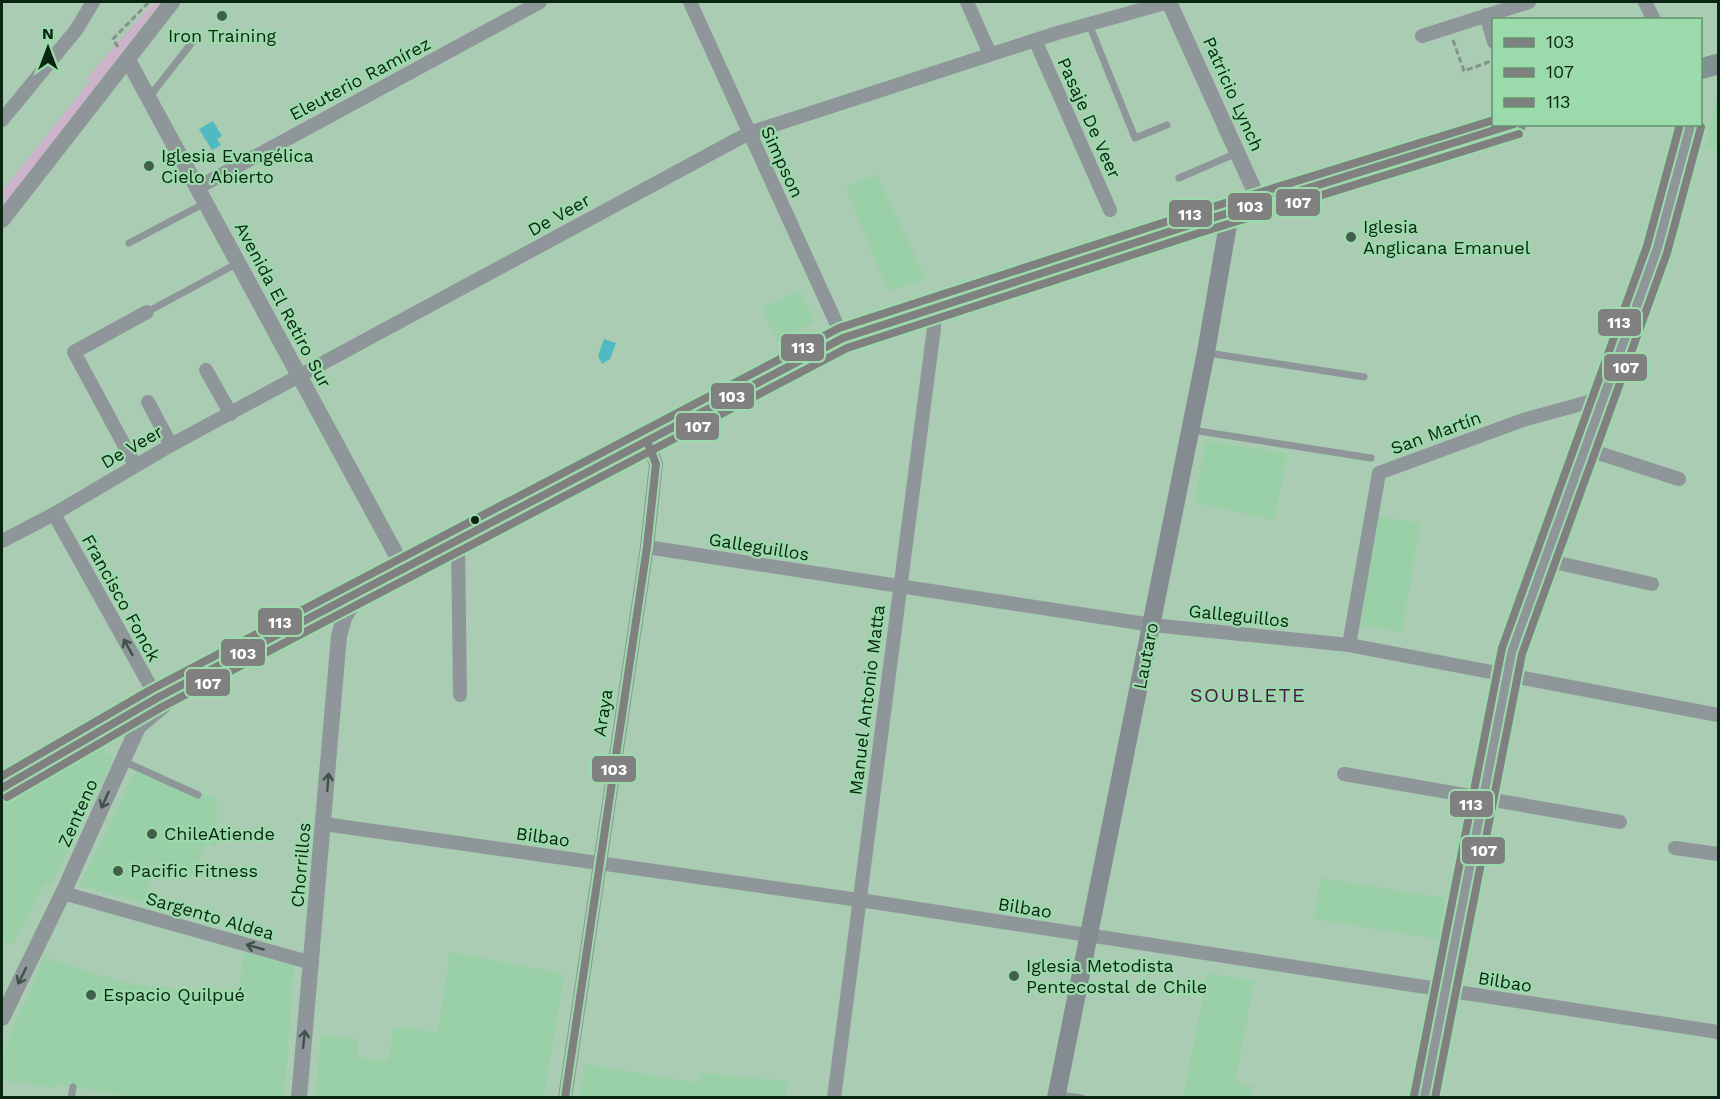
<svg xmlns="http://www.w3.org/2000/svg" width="1720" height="1099" viewBox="0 0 1720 1099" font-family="'Work Sans',sans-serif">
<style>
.built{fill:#9ad0a8}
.green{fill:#ccb3ca}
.water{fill:#4fbac1}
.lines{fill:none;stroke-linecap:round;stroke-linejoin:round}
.path{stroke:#84948d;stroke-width:3;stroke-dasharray:6 3;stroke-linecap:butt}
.service{stroke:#8e9699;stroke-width:7}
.minor{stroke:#8e9699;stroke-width:14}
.tertiary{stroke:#8e9699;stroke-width:16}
.secondary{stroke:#848b91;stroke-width:18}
.primary{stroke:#839091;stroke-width:21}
.bus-1-casing{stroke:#9bdaaa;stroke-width:12}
.bus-2-casing{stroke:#9bdaaa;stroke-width:12}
.bus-3-casing{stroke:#9bdaaa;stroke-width:12}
.bus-1{stroke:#808080;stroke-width:8}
.bus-2{stroke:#808080;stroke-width:8}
.bus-3{stroke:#808080;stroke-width:8}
.oneway{stroke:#3f5249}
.poi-dot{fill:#425f4b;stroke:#9bdaaa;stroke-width:2}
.bus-dot{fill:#0b2513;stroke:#9bdaaa;stroke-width:2}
.labels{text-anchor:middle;stroke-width:4.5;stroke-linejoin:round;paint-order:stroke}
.poi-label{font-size:18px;fill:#0b2513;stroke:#9bdaaa;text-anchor:start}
.street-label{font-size:18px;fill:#0b2513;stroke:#9bdaaa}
.neighbourhood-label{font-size:20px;letter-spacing:1.5px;fill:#4b1847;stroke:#9bdaaa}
.line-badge{stroke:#9bdaaa;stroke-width:2}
.badge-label{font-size:16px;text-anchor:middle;font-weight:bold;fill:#fff}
</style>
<rect width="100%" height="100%" fill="#a9ccb2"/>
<g class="built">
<path d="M1717,96h1v54l-13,-1z"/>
<path d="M876,174l50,105 -38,12 -42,-103z"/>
<path d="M799,290l14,27 -1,6 -35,18 -15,-33z"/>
<path d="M1206,441l82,12 -14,67 -79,-17z"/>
<path d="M1378,516l42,7 -18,109 -42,-6z"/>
<path d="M98,745l16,14 -26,47 -37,80 -5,-4 -33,62 -11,-3v-139z"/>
<path d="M139,763l78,37 -1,47 -10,-4 -13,32 -35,-15 -15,43 -63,-18z"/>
<path d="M1321,878l124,20 -7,41 -124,-20z"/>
<path d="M450,952l114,22 -20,123h-228l5,-63 37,5 -1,18 31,4 6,-34 44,5z"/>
<path d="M244,953l50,11 -10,133h-146l-82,-13 -1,4 -53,-8v-26l42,-97 78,25 116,16z"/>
<path d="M1208,973l46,8 -19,101 18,4 -3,11h-67z"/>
<path d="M585,1064l114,19 2,-10 86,8 -2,16h-206z"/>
</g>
<path class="green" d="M157,2h4l-159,206v-17l87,-109 -2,-4 63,-72z"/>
<g class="water">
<path d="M213,121l9,15 -5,3 4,6 -9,5 -13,-21z"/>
<path d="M604,339l12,4 -6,16 -8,5 -4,-8z"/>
</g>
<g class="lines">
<g class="path">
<path d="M1453,40l11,31 30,-11"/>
<path d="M118,47l-5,-8 36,-37"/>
</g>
<g class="service">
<path d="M1089,24l46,114 32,-13"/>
<path d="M150,96l47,-60"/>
<path d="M1179,178l58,-25"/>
<path d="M129,243l76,-40"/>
<path d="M147,312l91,-49"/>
<path d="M1208,353l156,24"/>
<path d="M1192,430l179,28"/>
<path d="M123,761l75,34"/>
<path d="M1059,1095l23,3"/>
<path d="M71,1098l2,-11"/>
</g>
<g class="minor">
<path d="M690,2l153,336"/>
<path d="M967,2l23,52"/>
<path d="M1645,2l9,18"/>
<path d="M1486,15l8,27"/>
<path d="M1422,36l107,-34"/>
<path d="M1035,40l75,170"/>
<path d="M2,120l74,-90 17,-28"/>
<path d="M197,188l343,-186"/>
<path d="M206,370l25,44"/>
<path d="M148,402l23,43"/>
<path d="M1586,449l93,30"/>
<path d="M135,465l-61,-113 73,-40"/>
<path d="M54,514l103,184"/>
<path d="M458,540l2,155"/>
<path d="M2,541l52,-27 117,-69 578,-312 308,-100 112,-31"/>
<path d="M647,547l505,78 197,20 369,70"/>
<path d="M1545,560l107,24"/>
<path d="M1349,645l30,-172 144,-53 80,-22"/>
<path d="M1344,774l276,48"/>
<path d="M324,824l549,78 845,130"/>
<path d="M1675,848l43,6"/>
<path d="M63,893l249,70"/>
<path d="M565,1098l82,-551 9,-83 -9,-23"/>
<path d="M834,1098l100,-770v-22"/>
<path d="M1424,1098l61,-299 27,-148 145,-402 34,-125"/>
</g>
<g class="tertiary">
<path d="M1169,2l91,201"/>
<path d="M128,60l276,509"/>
<path d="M2,220l170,-218"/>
<path d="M2,1018l61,-125 75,-166 33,-28"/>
<path d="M299,1098l40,-462 5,-18 15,-26"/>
</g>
<path class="secondary" d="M1056,1098l150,-746 24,-139"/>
<g class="primary">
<path d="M1700,69l18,-5"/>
<path d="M2,788l155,-90 686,-360 353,-115 320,-99"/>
</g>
<g class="bus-1-casing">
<g id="bus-1">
<path d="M2,788l155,-90 686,-360 353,-115 318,-99"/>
<path d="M565,1098l82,-551 9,-83 -9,-23"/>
</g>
</g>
<g class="bus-2-casing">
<g id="bus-2">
<path d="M7,797l155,-90 685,-359 352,-115 320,-99"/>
<path d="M1435,1098l87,-444 145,-401 34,-126"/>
</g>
</g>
<g class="bus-3-casing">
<g id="bus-3">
<path d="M2,776l150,-87 687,-361 354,-115 301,-93"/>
<path d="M1414,1096l88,-448 145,-402 33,-122"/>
</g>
</g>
<use href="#bus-1" class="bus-1"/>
<use href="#bus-2" class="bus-2"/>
<use href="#bus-3" class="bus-3"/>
</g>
<defs><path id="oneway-shaft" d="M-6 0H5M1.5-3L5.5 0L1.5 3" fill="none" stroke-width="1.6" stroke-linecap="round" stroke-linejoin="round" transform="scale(1.5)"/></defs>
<g class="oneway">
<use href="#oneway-shaft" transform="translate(128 647) rotate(-119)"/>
<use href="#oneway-shaft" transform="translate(328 782) rotate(-85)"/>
<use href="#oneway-shaft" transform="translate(105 800) rotate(114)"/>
<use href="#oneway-shaft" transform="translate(255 947) rotate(-164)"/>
<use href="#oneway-shaft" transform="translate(22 976) rotate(116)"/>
<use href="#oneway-shaft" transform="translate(304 1039) rotate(-84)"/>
</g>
<g class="poi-dot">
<circle cx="222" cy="16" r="6"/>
<circle cx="149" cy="166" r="6"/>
<circle cx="1351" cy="237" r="6"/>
<circle cx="152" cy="834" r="6"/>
<circle cx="118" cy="871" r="6"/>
<circle cx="1014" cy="976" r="6"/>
<circle cx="91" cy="995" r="6"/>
</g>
<circle class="bus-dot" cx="475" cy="520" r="5"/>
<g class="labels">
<g class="poi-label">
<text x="222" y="42" text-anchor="middle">Iron Training</text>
<text x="161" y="162">Iglesia Evangélica<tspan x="161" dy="21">Cielo Abierto</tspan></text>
<text x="1363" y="233">Iglesia<tspan x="1363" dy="21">Anglicana Emanuel</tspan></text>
<text x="164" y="840">ChileAtiende</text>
<text x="130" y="877">Pacific Fitness</text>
<text x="1026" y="972">Iglesia Metodista<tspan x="1026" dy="21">Pentecostal de Chile</tspan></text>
<text x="103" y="1001">Espacio Quilpué</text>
</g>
<g class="street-label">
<text transform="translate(360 79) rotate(-28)" y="6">Eleuterio Ramírez</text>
<text transform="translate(1233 94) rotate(66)" y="6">Patricio Lynch</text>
<text transform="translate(1089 118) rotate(66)" y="6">Pasaje De Veer</text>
<text transform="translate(782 162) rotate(65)" y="6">Simpson</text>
<text transform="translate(559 215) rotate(-29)" y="6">De Veer</text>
<text transform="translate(283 305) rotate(62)" y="6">Avenida El Retiro Sur</text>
<text transform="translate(1436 433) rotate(-20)" y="6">San Martín</text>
<text transform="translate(132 447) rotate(-30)" y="6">De Veer</text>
<text transform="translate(759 547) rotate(9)" y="6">Galleguillos</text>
<text transform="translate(121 598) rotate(61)" y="6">Francisco Fonck</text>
<text transform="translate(1239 616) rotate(6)" y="6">Galleguillos</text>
<text transform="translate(1146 656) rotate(-79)" y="6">Lautaro</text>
<text transform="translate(867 700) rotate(-83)" y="6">Manuel Antonio Matta</text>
<text transform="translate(603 713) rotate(-81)" y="6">Araya</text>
<text transform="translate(78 813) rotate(-66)" y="6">Zenteno</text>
<text transform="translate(543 837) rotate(8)" y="6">Bilbao</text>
<text transform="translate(301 865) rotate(-85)" y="6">Chorrillos</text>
<text transform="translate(1025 908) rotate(9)" y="6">Bilbao</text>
<text transform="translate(210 916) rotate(16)" y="6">Sargento Aldea</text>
<text transform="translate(1505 982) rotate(9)" y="6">Bilbao</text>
</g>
<g class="neighbourhood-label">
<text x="1248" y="702">SOUBLETE</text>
</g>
</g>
<g class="line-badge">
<rect x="1275" y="188" width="46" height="29" rx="6" fill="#808080"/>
<rect x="1227" y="192" width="46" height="29" rx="6" fill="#808080"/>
<rect x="1168" y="199" width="45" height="29" rx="6" fill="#808080"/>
<rect x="1597" y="308" width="45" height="29" rx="6" fill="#808080"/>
<rect x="780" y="333" width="45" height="29" rx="6" fill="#808080"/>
<rect x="1603" y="353" width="45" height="29" rx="6" fill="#808080"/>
<rect x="710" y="382" width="45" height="28" rx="6" fill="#808080"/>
<rect x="675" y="412" width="45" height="29" rx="6" fill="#808080"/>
<rect x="257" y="607" width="46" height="29" rx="6" fill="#808080"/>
<rect x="220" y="638" width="46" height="29" rx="6" fill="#808080"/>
<rect x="185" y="668" width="46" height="29" rx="6" fill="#808080"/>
<rect x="591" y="755" width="46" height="28" rx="6" fill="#808080"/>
<rect x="1449" y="790" width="45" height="28" rx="6" fill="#808080"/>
<rect x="1461" y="836" width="45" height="29" rx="6" fill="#808080"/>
</g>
<g class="badge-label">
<text x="1298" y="208">107</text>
<text x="1250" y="212">103</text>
<text x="1190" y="220">113</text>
<text x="1619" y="328">113</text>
<text x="803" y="353">113</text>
<text x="1626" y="373">107</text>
<text x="732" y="402">103</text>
<text x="698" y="432">107</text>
<text x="280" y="628">113</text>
<text x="243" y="659">103</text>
<text x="208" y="689">107</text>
<text x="614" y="775">103</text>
<text x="1471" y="810">113</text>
<text x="1484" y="856">107</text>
</g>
<rect width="1720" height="1099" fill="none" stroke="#0b2513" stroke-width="6"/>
<rect x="1492" y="18" width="210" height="108" fill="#9bdaaa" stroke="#61926e" stroke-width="1.5"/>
<rect x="1504" y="38" width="30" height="9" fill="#808080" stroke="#61926e" stroke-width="1.5"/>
<text x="1546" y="48" font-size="18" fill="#0b2513">103</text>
<rect x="1504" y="68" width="30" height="9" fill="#808080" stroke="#61926e" stroke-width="1.5"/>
<text x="1546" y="78" font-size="18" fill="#0b2513">107</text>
<rect x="1504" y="98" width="30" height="9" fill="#808080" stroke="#61926e" stroke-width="1.5"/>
<text x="1546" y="108" font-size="18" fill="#0b2513">113</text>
<g transform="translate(48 48)" stroke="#9bdaaa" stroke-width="4.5" paint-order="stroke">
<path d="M0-4.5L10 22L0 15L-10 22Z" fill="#0b2513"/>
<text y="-9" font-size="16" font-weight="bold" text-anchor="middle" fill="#0b2513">N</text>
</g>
</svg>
